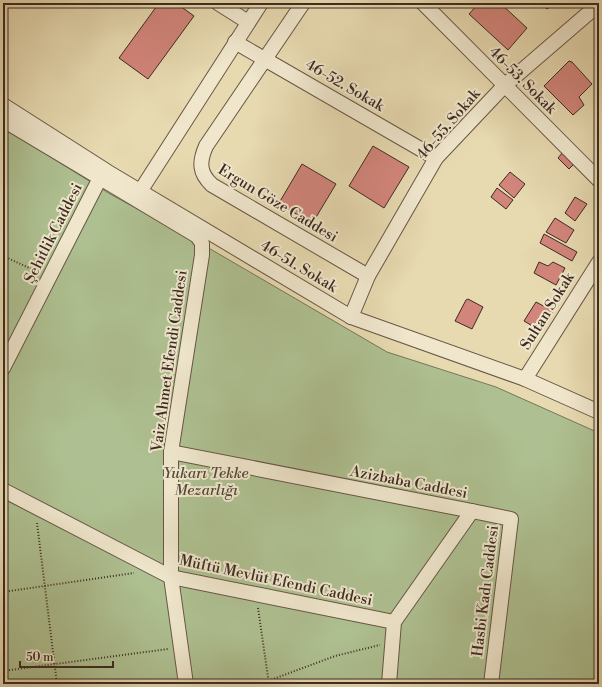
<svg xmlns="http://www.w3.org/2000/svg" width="602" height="687" viewBox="0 0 602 687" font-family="'Libre Bodoni',serif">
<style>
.green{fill:#aec091;stroke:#767659}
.building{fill:#d2857b;stroke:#3d2b21}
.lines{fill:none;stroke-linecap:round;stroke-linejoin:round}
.minor-casing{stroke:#685645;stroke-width:16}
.path{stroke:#3d2b21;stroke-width:2;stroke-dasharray:1 2;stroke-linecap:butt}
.minor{stroke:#efe6cc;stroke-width:14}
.labels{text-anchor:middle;stroke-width:4;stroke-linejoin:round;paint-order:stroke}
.street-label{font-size:15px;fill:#3d2b21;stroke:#efe6cc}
.park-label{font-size:15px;font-style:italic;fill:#544937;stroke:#efe6cc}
</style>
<rect width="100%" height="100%" fill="#e7d9b0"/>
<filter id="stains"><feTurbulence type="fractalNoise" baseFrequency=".005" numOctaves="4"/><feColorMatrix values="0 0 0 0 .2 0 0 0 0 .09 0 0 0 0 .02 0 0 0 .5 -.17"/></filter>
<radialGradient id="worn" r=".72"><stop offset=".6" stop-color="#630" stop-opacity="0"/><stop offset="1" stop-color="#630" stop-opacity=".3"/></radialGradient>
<path class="green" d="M3,127l107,67 90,49 187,109 109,35 103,46v251h-596z"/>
<g class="building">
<path d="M159,3h17l18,13 -46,63 -29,-21z"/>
<path d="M479,3h21l27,25 -19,22 -39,-36z"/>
<path d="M541,3h14l-8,6z"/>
<path d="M569,61l3,1 20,22 -13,13 5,8 -11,10 -29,-29z"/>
<path d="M373,146l36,21 -25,41 -35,-22z"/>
<path d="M563,152l17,6 -11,11 -11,-11z"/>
<path d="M302,164l34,20 -24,40 -33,-21z"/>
<path d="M510,172l15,12 -11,14 -15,-13z"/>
<path d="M497,188l16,12 -7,9 -15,-12z"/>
<path d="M575,197l12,7 -12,17 -10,-8z"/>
<path d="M555,218l19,12 -8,13 -20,-11z"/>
<path d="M544,234l33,18 -5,9 -32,-18z"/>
<path d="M539,262l9,4 5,-4 12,6 -9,17 -22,-12z"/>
<path d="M468,299l15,8 -11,22 -17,-8 11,-21z"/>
<path d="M536,302l17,9 -12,20 -17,-10z"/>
</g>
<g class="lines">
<g class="minor-casing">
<g id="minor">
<path d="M218,3l30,19"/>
<path d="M303,3l-97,143c-7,16 -7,27 6,39l156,91"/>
<path d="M423,3l176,177"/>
<path d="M235,42l201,116"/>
<path d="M3,105l105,67 243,145 174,62 74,33"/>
<path d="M3,120l194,116 5,7v12l-31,197v125l15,107"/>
<path d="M141,190l120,-187"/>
<path d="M351,317l17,-41 68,-118 68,-72 95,-82"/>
<path d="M3,368l97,-190"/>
<path d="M525,379l74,-117"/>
<path d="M171,452l301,59 -78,111 -5,62"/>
<path d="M3,490l168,87 223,45"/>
<path d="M472,511l39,8 -20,165"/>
</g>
</g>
<g class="path">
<path d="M3,256l35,16"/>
<path d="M37,523l20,161"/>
<path d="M3,592l131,-19"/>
<path d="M258,608l11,76"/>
<path d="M3,671l165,-22"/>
<path d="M260,684l75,-28 45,-11"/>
<path d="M403,684h12"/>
</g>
<use href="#minor" class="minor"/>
</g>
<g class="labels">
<g class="street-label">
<text transform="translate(523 80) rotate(45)" y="5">46-53. Sokak</text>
<text transform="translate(345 85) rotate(30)" y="5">46-52. Sokak</text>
<text transform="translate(448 124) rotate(-49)" y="5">46-55. Sokak</text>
<text transform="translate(278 203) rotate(31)" y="5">Ergun Göze Caddesi</text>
<text transform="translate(53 233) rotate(-63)" y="5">Şehitlik Caddesi</text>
<text transform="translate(299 266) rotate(31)" y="5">46-51. Sokak</text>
<text transform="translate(547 311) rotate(-58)" y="5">Sultan Sokak</text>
<text transform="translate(169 361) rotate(-82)" y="5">Vaiz Ahmet Efendi Caddesi</text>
<text transform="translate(409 482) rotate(11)" y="5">Azizbaba Caddesi</text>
<text transform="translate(276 580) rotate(12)" y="5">Müftü Mevlüt Efendi Caddesi</text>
<text transform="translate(485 591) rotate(-83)" y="5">Hasbi Kadı Caddesi</text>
</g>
<g class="park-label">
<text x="206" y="478">Yukarı Tekke<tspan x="206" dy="17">Mezarlığı</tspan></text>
</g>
</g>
<rect width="602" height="687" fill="none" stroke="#e7d9b0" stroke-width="16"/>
<rect x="4" y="4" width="594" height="679" fill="none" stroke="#3d2b21" stroke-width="2"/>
<rect x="8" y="8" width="586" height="671" fill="none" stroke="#3d2b21"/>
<path d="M20 661v6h93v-6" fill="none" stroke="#3d2b21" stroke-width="2"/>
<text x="26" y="661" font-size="12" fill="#3d2b21" stroke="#efe6cc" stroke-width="3" paint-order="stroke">50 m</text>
<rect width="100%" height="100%" filter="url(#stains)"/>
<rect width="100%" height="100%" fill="url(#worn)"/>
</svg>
